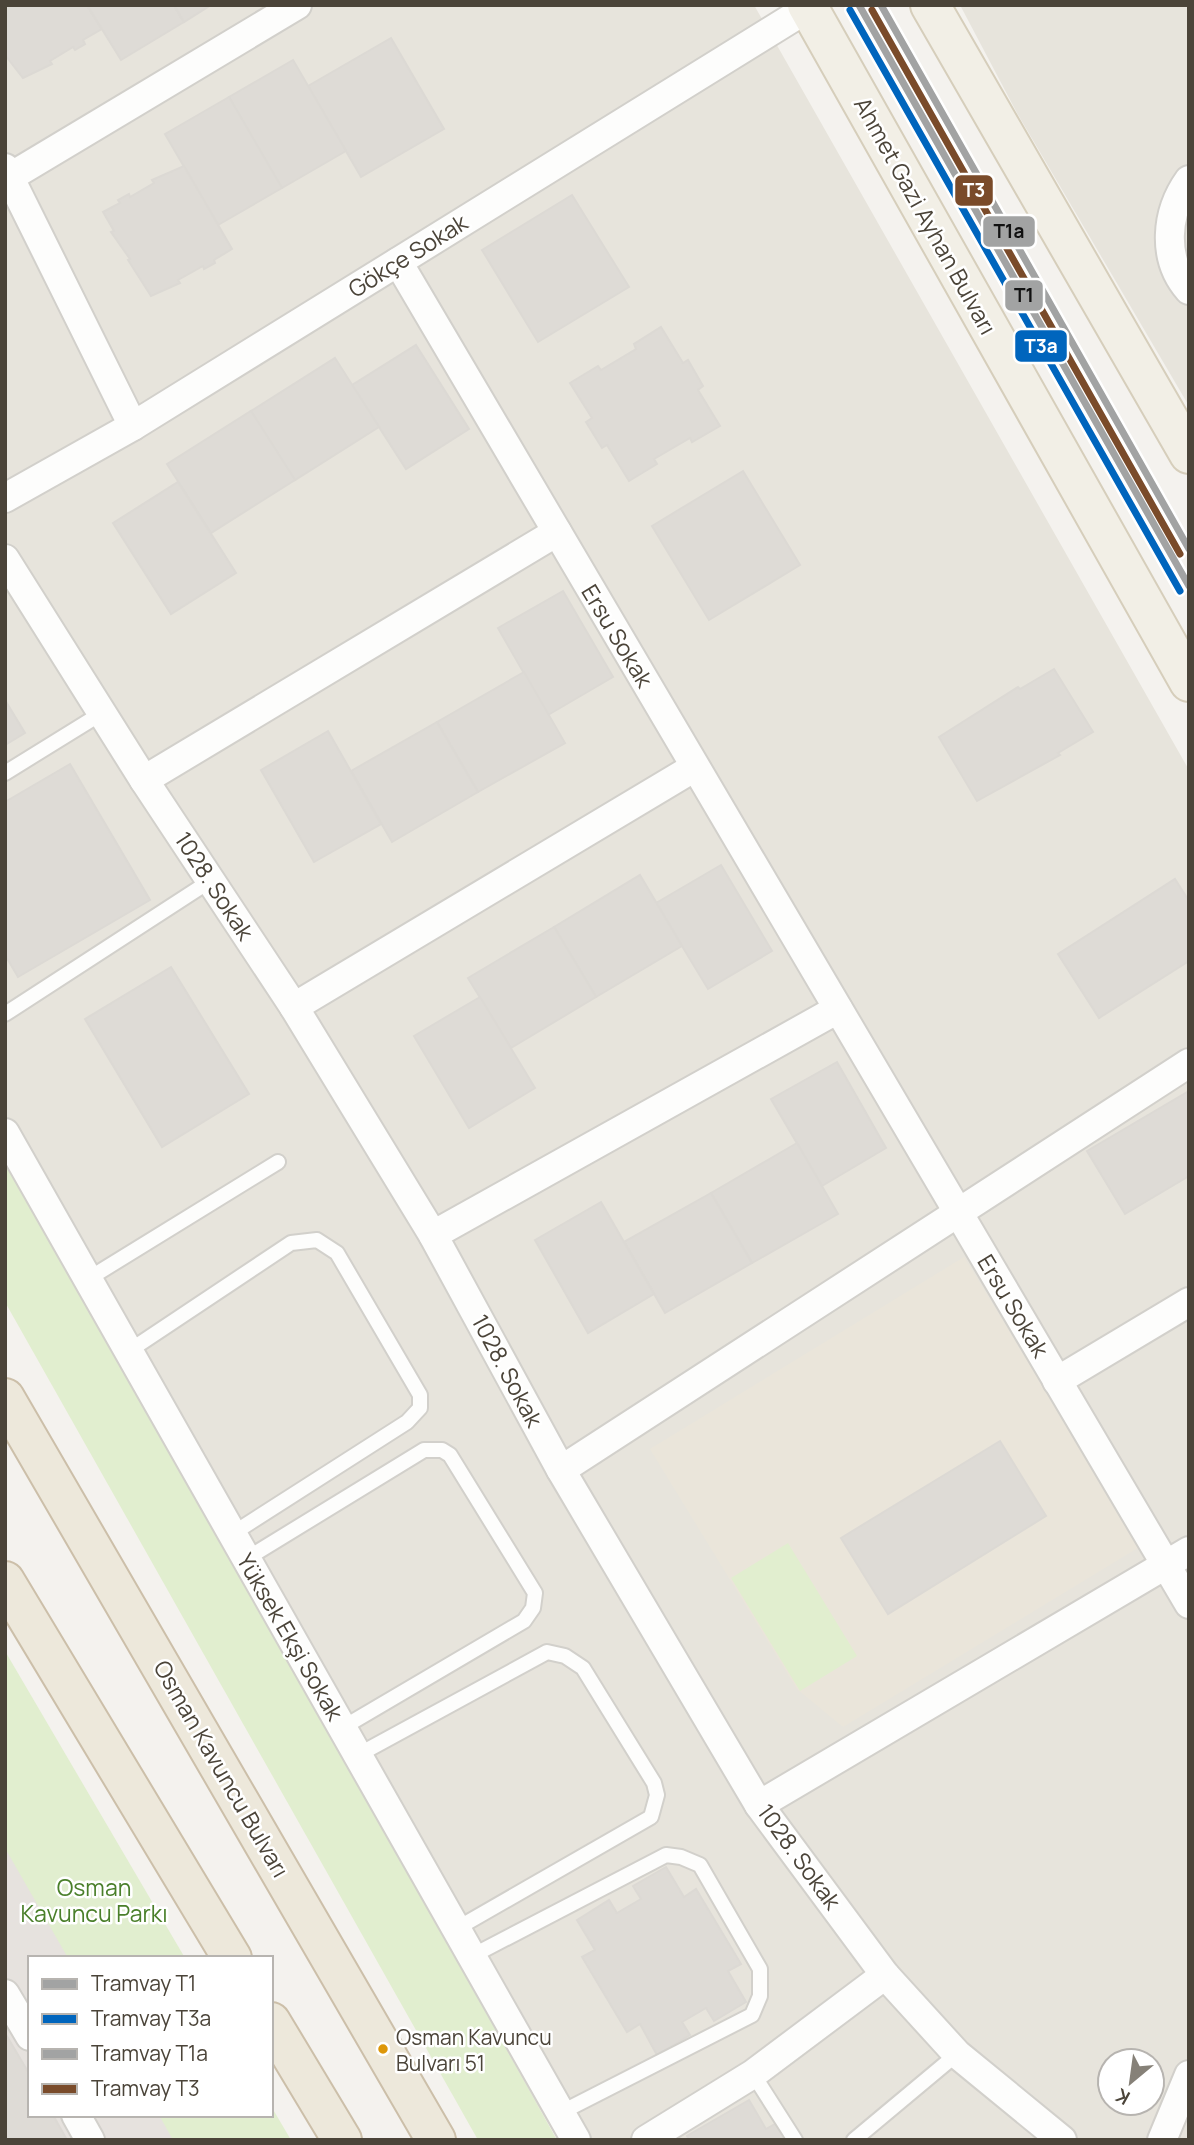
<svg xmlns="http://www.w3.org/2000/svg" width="1194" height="2145" viewBox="0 0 1194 2145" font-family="Manrope,sans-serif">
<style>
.residential{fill:#e7e4dc;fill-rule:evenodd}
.industrial{fill:#e6e2de}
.education{fill:#eae5da}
.green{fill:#e1eecf}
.building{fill:#dedbd6;stroke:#dcd9d4;stroke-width:2}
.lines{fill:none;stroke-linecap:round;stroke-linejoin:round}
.lane-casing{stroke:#d2d0cb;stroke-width:18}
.street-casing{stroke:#d2d0cb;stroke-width:32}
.primary-casing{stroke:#d6cebb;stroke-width:42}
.highway-casing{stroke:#ccbfa9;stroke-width:42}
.lane{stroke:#fdfdfc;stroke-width:14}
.street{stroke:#fdfdfc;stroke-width:28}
.primary{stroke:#f2efe6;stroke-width:38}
.highway{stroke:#ede8db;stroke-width:38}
.tram-1-casing{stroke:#fff;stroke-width:12}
.tram-2-casing{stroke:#fff;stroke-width:12}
.tram-3-casing{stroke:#fff;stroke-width:12}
.tram-4-casing{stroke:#fff;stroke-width:12}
.tram-1{stroke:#a2a3a3;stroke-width:7}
.tram-2{stroke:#0065bd;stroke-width:7}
.tram-3{stroke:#a2a3a3;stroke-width:7}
.tram-4{stroke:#7a4b2a;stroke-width:7}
.bus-dot{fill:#dd9709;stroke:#fff;stroke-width:2.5}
.labels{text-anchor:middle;stroke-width:5;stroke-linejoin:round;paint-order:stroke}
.bus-label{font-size:21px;fill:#4b4439;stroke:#fff;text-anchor:start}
.street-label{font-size:23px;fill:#4b4439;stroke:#fff}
.park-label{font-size:23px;fill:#4a7f2a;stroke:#fff}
.line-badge{stroke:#fff;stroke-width:2.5}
.badge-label{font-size:19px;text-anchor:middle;font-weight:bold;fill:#fff}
.pale-badge-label{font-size:19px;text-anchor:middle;font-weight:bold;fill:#111}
</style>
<rect width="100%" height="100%" fill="#f4f2ee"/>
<g class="residential">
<path d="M5,5h749l435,765v1370h-631l-553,-930zM1110,2061h42v42h-42z"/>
<path d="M960,5h229v401l-172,-293z"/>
</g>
<path class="industrial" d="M5,1818l74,140h-49v157h133l13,25h-171z"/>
<path class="education" d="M964,1257l177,289 -298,181 -46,-38 -147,-240z"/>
<g class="green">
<path d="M5,1152l552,988h-79l-473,-838z"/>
<path d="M788,1543l69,113 -57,35 -69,-113z"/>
<path d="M5,1651l180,307h-117l-63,-110z"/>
<path d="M271,2106l20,34h-118l-14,-25h112z"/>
</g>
<g class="building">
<path d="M5,5h82l15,24 -19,11 2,4 -10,6 -2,-3 -23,14 2,3 -29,14 -18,-23z"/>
<path d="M87,5h87l10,17 -63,38z"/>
<path d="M174,5h37l-27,17z"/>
<path d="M391,38l53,91 -83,48 -53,-91z"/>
<path d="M293,60l53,91 -64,37 -53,-91z"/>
<path d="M229,97l53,91 -64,37 -53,-91z"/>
<path d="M184,166l48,83 -18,11 1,3 -11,6 -1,-3 -25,14 2,3 -29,13 -23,-36 2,-1 -19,-27 3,-1 -11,-19 17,-9 -2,-3 11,-6 1,3 24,-14 -2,-3z"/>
<path d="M572,195l57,92 -91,55 -56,-92z"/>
<path d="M661,327l22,36 5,-3 15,26 -5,4 22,36 -28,16 -2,-4 -36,21 3,5 -28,17 -22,-36 -5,3 -16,-26 6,-4 -22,-35 28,-17 3,4 35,-21 -2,-5z"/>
<path d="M416,345l53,84 -63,40 -54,-84z"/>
<path d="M335,358l44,69 -84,53 -44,-69z"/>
<path d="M251,411l44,69 -84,53 -44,-69z"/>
<path d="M743,471l57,94 -91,55 -57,-94z"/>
<path d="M178,482l58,91 -65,41 -58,-91z"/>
<path d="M563,591l50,86 -65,38 -50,-87z"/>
<path d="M1054,669l39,63 -35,21 2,2 -83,46 -38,-64 79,-50 2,2z"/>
<path d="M524,672l41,71 -87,49 -41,-70z"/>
<path d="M5,700l20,33 -20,12z"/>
<path d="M437,722l41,70 -86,50 -41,-71z"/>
<path d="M328,731l53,93 -67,38 -53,-92z"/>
<path d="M70,764l80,136 -132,77 -13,-22v-153z"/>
<path d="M721,865l51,86 -64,38 -52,-86z"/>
<path d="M640,875l42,71 -86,51 -42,-70z"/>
<path d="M1175,879l14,22v60l-90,57 -41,-64z"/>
<path d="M554,927l42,70 -85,51 -43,-70z"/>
<path d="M171,967l78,127 -87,53 -77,-128z"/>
<path d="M480,997l55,91 -66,40 -55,-92z"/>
<path d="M837,1062l49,86 -64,38 -51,-87z"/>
<path d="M1189,1091v85l-64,38 -38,-63z"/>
<path d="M797,1143l41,71 -86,49 -41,-70z"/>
<path d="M711,1193l41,70 -87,50 -41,-71z"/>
<path d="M601,1202l53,92 -66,39 -53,-93z"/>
<path d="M1000,1441l46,75 -158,98 -47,-76z"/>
<path d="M666,1867l18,30 12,-8 45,75 -13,7 18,31 -32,19 -8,-13 -24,14 8,13 -33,20 -17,-31 -13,8 -45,-75 13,-7 -18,-30 32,-20 8,13 24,-14 -8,-13z"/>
<path d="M5,2033l25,42v40h23l14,25h-62z"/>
<path d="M749,2100l17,29 14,-8 11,19h-102l-2,-4z"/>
</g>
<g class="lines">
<g class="lane-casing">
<g id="lane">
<path d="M5,773l97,-60"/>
<path d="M5,1014l205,-133"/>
<path d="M88,1279l190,-117"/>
<path d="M129,1351l162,-108 26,-3 20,13 83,142v13l-13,14 -175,112"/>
<path d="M246,1559l178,-109h18l8,5 85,138 -2,15 -9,13 -182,107"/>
<path d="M358,1755l189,-103 18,4 18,12 71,115 3,12 -6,22 -195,112"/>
<path d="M472,1956l194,-101 15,2 19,8 60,104v27l-8,19 -192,98"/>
<path d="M753,2074l42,66"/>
<path d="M854,2140l103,-86"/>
</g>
</g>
<g class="street-casing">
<g id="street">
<path d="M5,168l128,258"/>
<path d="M5,180l292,-175"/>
<path d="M1189,180c-23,32 -28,78 0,110"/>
<path d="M398,262l791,1342"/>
<path d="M5,498l128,-72 675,-418"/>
<path d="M5,559l139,221 150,227 139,228 128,235 198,335 126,170 72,79 105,86"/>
<path d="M144,780l413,-248"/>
<path d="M294,1007l401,-240"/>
<path d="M5,1133l571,1007"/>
<path d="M433,1235l405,-226"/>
<path d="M1057,1381l132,-79"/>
<path d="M561,1470l628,-407"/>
<path d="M759,1805l430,-254"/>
<path d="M5,1994l25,42"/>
<path d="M76,2115l14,25"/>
<path d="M646,2140l107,-66 132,-99"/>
<path d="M1162,2140l27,-65"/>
</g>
</g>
<g class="primary-casing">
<g id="primary">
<path d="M807,5l382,677"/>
<path d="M930,5l259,449"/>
</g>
</g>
<g class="highway-casing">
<g id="highway">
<path d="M5,1398l431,742"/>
<path d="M5,1581l227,377"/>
<path d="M271,2022l71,118"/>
</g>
</g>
<use href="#lane" class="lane"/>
<use href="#street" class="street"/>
<use href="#primary" class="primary"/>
<use href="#highway" class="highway"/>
<g class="tram-1-casing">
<path id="tram-1" d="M859,5l330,581"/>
</g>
<g class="tram-2-casing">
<path id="tram-2" d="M850,10l330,581"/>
</g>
<g class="tram-3-casing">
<path id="tram-3" d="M881,5l308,544"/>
</g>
<g class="tram-4-casing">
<path id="tram-4" d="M872,10l308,544"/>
</g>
<use href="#tram-1" class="tram-1"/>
<use href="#tram-2" class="tram-2"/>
<use href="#tram-3" class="tram-3"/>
<use href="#tram-4" class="tram-4"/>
</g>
<circle class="bus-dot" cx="383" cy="2049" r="6"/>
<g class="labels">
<g class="bus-label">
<text x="396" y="2045">Osman Kavuncu<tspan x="396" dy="26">Bulvarı 51</tspan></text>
</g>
<g class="street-label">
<text transform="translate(925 216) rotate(61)" y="8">Ahmet Gazi Ayhan Bulvarı</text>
<text transform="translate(408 256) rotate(-32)" y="8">Gökçe Sokak</text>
<text transform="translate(617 636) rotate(59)" y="8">Ersu Sokak</text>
<text transform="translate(214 886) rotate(57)" y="8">1028. Sokak</text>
<text transform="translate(1013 1306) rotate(59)" y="8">Ersu Sokak</text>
<text transform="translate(507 1371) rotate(62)" y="8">1028. Sokak</text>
<text transform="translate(290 1637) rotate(60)" y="8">Yüksek Ekşi Sokak</text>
<text transform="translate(221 1769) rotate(60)" y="8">Osman Kavuncu Bulvarı</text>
<text transform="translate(799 1857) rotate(54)" y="8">1028. Sokak</text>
</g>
<g class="park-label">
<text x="94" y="1896">Osman<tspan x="94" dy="26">Kavuncu Parkı</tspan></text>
</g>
</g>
<g class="line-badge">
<rect x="954" y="174" width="40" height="33" rx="7" fill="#7a4b2a"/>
<rect x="982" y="215" width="54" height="33" rx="7" fill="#a2a3a3"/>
<rect x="1004" y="279" width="40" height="33" rx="7" fill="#a2a3a3"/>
<rect x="1014" y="329" width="54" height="34" rx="7" fill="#0065bd"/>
</g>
<g class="badge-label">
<text x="974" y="197">T3</text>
<text x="1041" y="353">T3a</text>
</g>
<g class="pale-badge-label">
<text x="1009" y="238">T1a</text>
<text x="1024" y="302">T1</text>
</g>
<rect width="1194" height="2145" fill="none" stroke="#4b4439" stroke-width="14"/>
<rect x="28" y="1956" width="245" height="161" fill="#ffffff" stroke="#b7b4b0" stroke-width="2"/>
<rect x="42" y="1979" width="35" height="10" fill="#a2a3a3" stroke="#b7b4b0" stroke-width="2"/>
<text x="91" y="1991" font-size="21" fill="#4b4439">Tramvay T1</text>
<rect x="42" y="2014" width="35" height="10" fill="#0065bd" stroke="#b7b4b0" stroke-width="2"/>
<text x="91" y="2026" font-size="21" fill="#4b4439">Tramvay T3a</text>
<rect x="42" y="2049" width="35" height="10" fill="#a2a3a3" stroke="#b7b4b0" stroke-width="2"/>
<text x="91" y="2061" font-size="21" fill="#4b4439">Tramvay T1a</text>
<rect x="42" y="2084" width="35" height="10" fill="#7a4b2a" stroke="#b7b4b0" stroke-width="2"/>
<text x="91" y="2096" font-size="21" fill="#4b4439">Tramvay T3</text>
<g transform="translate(1131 2082) rotate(209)"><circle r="33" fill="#ffffff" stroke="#b7b4b0" stroke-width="2"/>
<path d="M0-5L12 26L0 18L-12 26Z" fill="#868178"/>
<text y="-10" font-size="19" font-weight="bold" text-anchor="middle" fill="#4b4439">K</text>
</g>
</svg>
